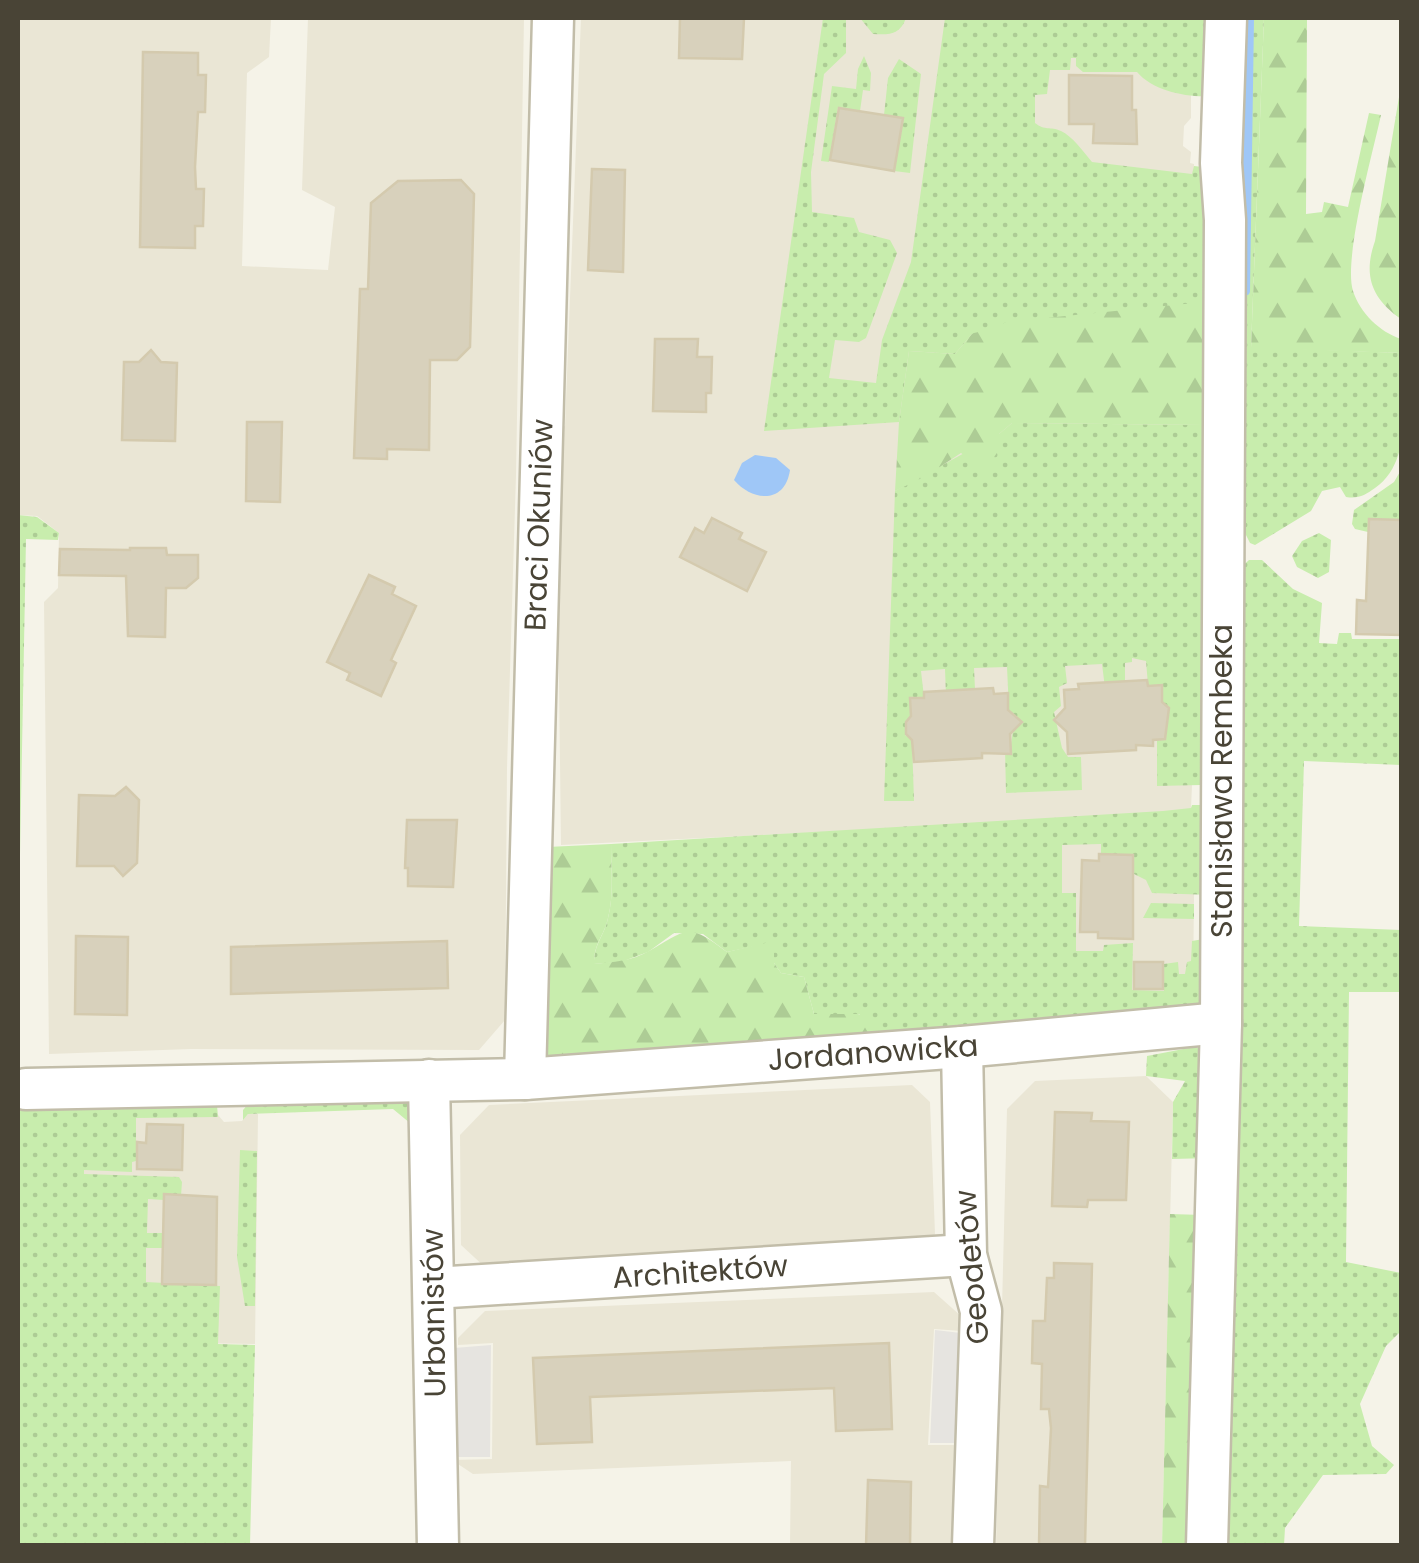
<svg xmlns="http://www.w3.org/2000/svg" width="1419" height="1563" viewBox="0 0 1419 1563" font-family="Poppins,sans-serif">
<style>
.residential{fill:#eae6d5}
.grass{fill:url(#grass-dots)}
.forest{fill:url(#forest-firs)}
.parking{fill:#e6e4e0}
.water{fill:#9fc7f7}
.lines{fill:none;stroke-linecap:round;stroke-linejoin:round}
.stream{stroke:#9fc7f7;stroke-width:10}
.building{fill:#d8d1bc;stroke:#d4caae;stroke-width:2.5}
.minor-casing{stroke:#c2bda9;stroke-width:45}
.minor{stroke:#fff;stroke-width:40}
.labels{text-anchor:middle;stroke-width:8;stroke-linejoin:round;paint-order:stroke}
.street-label{font-size:30px;fill:#494436;stroke:#fff}
</style>
<defs>
<pattern id="grass-dots" width="8" height="8" patternUnits="userSpaceOnUse" patternTransform="scale(2.5)"><rect width="8" height="8" fill="#c8edad"/><path d="M2 2h.1M6 6h.1" fill="none" stroke="#adcc95" stroke-width="1.8" stroke-linecap="round"/></pattern>
<pattern id="forest-firs" width="22" height="20" patternUnits="userSpaceOnUse" patternTransform="scale(2.5)"><rect width="22" height="20" fill="#c8edad"/><path d="M5 1l3.5 6h-7zM16 11l3.5 6h-7z" fill="#adcc95"/></pattern>
</defs>
<rect width="100%" height="100%" fill="#f5f3e8"/>
<g class="residential">
<path d="M18,18h253l-2,39 -22,16 -5,193 86,4 7,-63 -33,-17 6,-172h216l-8,457 -9,293 -2,252 -26,30 -288,-1 -142,5 -5,-452 14,-14 1,-55 -22,-17 -19,-1z"/>
<path d="M581,18h610v100l-7,8 -1,20 8,6 -1,11 4,1 6,444 -9,200 4,7 -2,167 -13,15 -301,24 5,-192 -323,16 -5,-418 9,-1z"/>
<path d="M1146,1076l27,26 -11,443 -166,1 11,-437 28,-28z"/>
<path d="M912,1085l18,17 5,132 -14,18 -434,17 -26,-24 -1,-110 29,-30z"/>
<path d="M248,1114h10l-3,230 -202,-3 19,-222 146,-4 6,7 18,-1z"/>
<path d="M934,1292l27,24 1,15 -28,-2 -6,116h30l-3,100h-165l1,-84 -318,13 -21,-14 40,-1 1,-116 -35,2v-7l27,-27z"/>
</g>
<g class="grass">
<path d="M823,18h23v35l-22,21 -13,98 1,40 42,6 5,14 31,8 7,13 -31,85 -7,4 -24,-2 -6,38 47,5 6,-43 29,-78 34,-244h270l-3,78c-24,2 -59,-5 -75,-24h-54l-7,-6v-8h-5l-1,12h-20l-3,24 -12,1v28c10,8 15,3 26,8 11,5 22,20 31,31l100,12 2,-8 17,2 4,602 -14,15 -44,1v-46l8,-1 4,-32 -6,-5 -1,-17h-14l-2,-24 -14,-3v4l-7,1v24l-20,1 -3,-24 -37,2 2,17 -8,4 2,19 -7,6 8,36 6,9h13l1,33 -76,3 -1,-45 6,-1c0,-12 4,-19 4,-31l-6,-6 -2,-43 -33,1 1,21 -29,7 -1,-27 -24,2 3,26 -14,1 1,18 -6,6v13l7,5 2,61h-30l11,-310 104,-57 13,-11 189,2 -229,-91 -17,20 -46,-3 -10,71 -135,9z"/>
<path d="M860,18h46c-6,17 -17,17 -33,16z"/>
<path d="M1234,18h30l-13,329 151,6c-1,44 13,107 -27,135 -10,7 -16,11 -29,9l-6,-10 -18,4 -11,20 -56,34 -5,-2 -16,-32z"/>
<path d="M864,56l7,17 -1,18 -7,-1 -3,21 -22,-4 -9,55 -8,-1 11,-75 24,3 2,-20z"/>
<path d="M899,59l22,15 -11,99 -16,-2 9,-53 -19,-3 4,-37z"/>
<path d="M1401,470v49h-27l-5,5 -1,8 -13,-3 -3,-5 2,-14 40,-28z"/>
<path d="M18,515l19,2 22,16 -1,7 -32,-1 -8,422z"/>
<path d="M1319,533l12,7 -2,32 -11,6 -21,-11 -5,-11 10,-15z"/>
<path d="M1249,560h13l31,29 29,14 -3,40 18,1 2,-11h12l1,6h49v126l-97,-4 -5,165 102,4v62h-52l-3,270 55,11 1,57 -16,16 -26,58 12,42 22,19 -8,9 -63,1 -38,53 -1,17 -64,1 17,-975z"/>
<path d="M1192,805h23l-3,90 -60,-2 -6,-13 -12,-6v-19l-33,-1v-10l-39,1v48h14v58h27l1,-6 29,-2 -1,47 32,1v-27l14,-2 1,12h6l2,-12 4,-1 1,-20 23,-4 -2,68 -334,31 -20,-22h-45l-10,-37 -23,-4 -7,-10v-21l-47,10 -24,-18 -29,-1 -26,19 -27,10 -27,2c0,-21 10,-27 14,-46 6,-23 3,-50 3,-74l552,-33 28,-3z"/>
<path d="M1151,903l43,1v15l-51,-1z"/>
<path d="M1194,1047l10,3 7,108 -39,1 1,-57 12,-21 -39,-5 1,-20z"/>
<path d="M216,1094l2,23 -82,1v43l-4,1v10l-48,-2v4l95,3 3,5 -1,14 -17,-1v5l-16,-1 -1,34h15v15h-16v34l74,4 -2,58 37,1 -5,200h-232v-443z"/>
<path d="M422,1096v37l-29,-24 -145,5 -5,6v-10l8,-9z"/>
<path d="M240,1150l17,1 -2,155h-10l-8,-49z"/>
</g>
<g class="forest">
<path d="M1264,18h43l-1,196 16,-2 2,-10 24,5 21,-94 12,2c-8,37 -38,144 -28,176 7,22 27,41 48,48v14l-150,-5z"/>
<path d="M1401,85l1,234h-1c-30,-21 -38,-44 -26,-78z"/>
<path d="M1204,302l-2,123 -190,-2 -13,11 3,11 -17,26 -24,-18 -35,23 -31,15 4,-69 10,-71 46,3 17,-20 35,-12z"/>
<path d="M611,844c0,24 3,51 -3,74 -4,19 -14,24 -14,46 19,-2 38,-3 55,-13 38,-22 39,-29 78,1l47,-11v22l7,10 23,4 10,37h44l21,8v14l-341,32 9,-221z"/>
<path d="M1170,1214l33,1 -7,330 -34,1z"/>
</g>
<g class="parking">
<path d="M935,1330l26,3 -3,110h-28z"/>
<path d="M491,1345l-1,112h-37l1,-109z"/>
</g>
<path class="water" d="M755,455l21,3 14,12c-5,34 -37,32 -56,10l8,-17z"/>
<g class="lines">
<path class="stream" d="M1245,291l4,-273"/>
</g>
<g class="building">
<path d="M680,18h64l-2,41 -63,-1z"/>
<path d="M143,52l55,1v22h8l-1,37h-7l-3,55 1,22h8l-1,37h-8v22l-55,-1z"/>
<path d="M1069,75l63,1v34h4l1,34 -44,-1 1,-19h-25z"/>
<path d="M839,108l64,10 -9,53 -64,-11z"/>
<path d="M592,169l33,1 -2,102 -35,-2z"/>
<path d="M461,180l13,14 -4,153 -13,13h-27l-1,90 -42,-1v10l-33,-1 6,-169h8l3,-86 27,-22z"/>
<path d="M655,339h43l-1,18h15l-1,36h-5v19l-53,-1z"/>
<path d="M151,350l10,12 16,1 -2,78 -53,-1 2,-78h15z"/>
<path d="M247,422h35l-2,80 -34,-1z"/>
<path d="M712,518l30,15 -3,6 27,13 -19,39 -67,-34 15,-29 9,5z"/>
<path d="M1369,519l33,1v115l-46,-1 1,-34 9,1z"/>
<path d="M130,548h36l1,7h31v23l-12,10h-20l-1,49 -37,-1 -2,-60 -67,-1 1,-26 70,1z"/>
<path d="M369,575l26,12 -3,7 24,12 -25,54 5,3 -15,33 -34,-16 3,-7 -23,-11z"/>
<path d="M1147,680l1,6 14,-1v17l7,6 -4,31 -12,1v6l-17,-1v5l-68,4 -1,-22 -13,-12 11,-12 -1,-18 15,-1 -1,-5z"/>
<path d="M993,688l1,6 14,-1v17l14,12 -12,12 1,20 -29,-1v5l-68,4 -2,-22 -6,-6v-12l5,-6 -1,-18h14v-6z"/>
<path d="M126,787l13,13 -2,63 -14,13 -9,-10h-37l2,-71 36,1z"/>
<path d="M407,820h50l-4,67 -45,-1v-18h-3z"/>
<path d="M1099,854l34,1v84l-35,-1v-6h-18l2,-72 17,1z"/>
<path d="M76,936l52,1 -1,78 -52,-1z"/>
<path d="M447,941l1,47 -217,6v-47z"/>
<rect x="1134" y="962" width="29" height="27"/>
<path d="M1055,1112l37,1 -1,8 38,1 -3,78h-38l-1,7 -35,-1z"/>
<path d="M147,1124l36,1 -1,45 -45,-1v-27l9,1z"/>
<path d="M164,1194l53,3 -1,88 -54,-1z"/>
<path d="M1054,1263l38,1 -7,282h-46l1,-60 8,1 3,-59 -2,-19h-8l1,-45 -10,-1 1,-42h12l2,-43h7z"/>
<path d="M889,1343l3,86 -56,2 -2,-43 -244,9 2,45 -55,2 -4,-86z"/>
<path d="M868,1480l43,2 -1,64h-44z"/>
</g>
<g class="lines">
<g class="minor-casing">
<g id="minor">
<path d="M962,1047l4,208 15,56 -8,235"/>
<path d="M525,1079l28,-1061"/>
<path d="M429,1080l9,466"/>
<path d="M26,1089l499,-10 437,-32 259,-24"/>
<path d="M434,1288l532,-33"/>
<path d="M1207,1546l14,-523 4,-803 -4,-57 5,-145"/>
</g>
</g>
<use href="#minor" class="minor"/>
</g>
<g class="labels">
<g class="street-label">
<text transform="translate(539 525) rotate(-88)" y="10">Braci Okuniów</text>
<text transform="translate(1222 781) rotate(-90)" y="10">Stanisława Rembeka</text>
<text transform="translate(873 1053) rotate(-4)" y="10">Jordanowicka</text>
<text transform="translate(972 1267) rotate(-95)" y="10">Geodetów</text>
<text transform="translate(700 1272) rotate(-4)" y="10">Architektów</text>
<text transform="translate(434 1313) rotate(-91)" y="10">Urbanistów</text>
</g>
</g>
<rect width="1419" height="1563" fill="none" stroke="#494436" stroke-width="40"/>
</svg>
